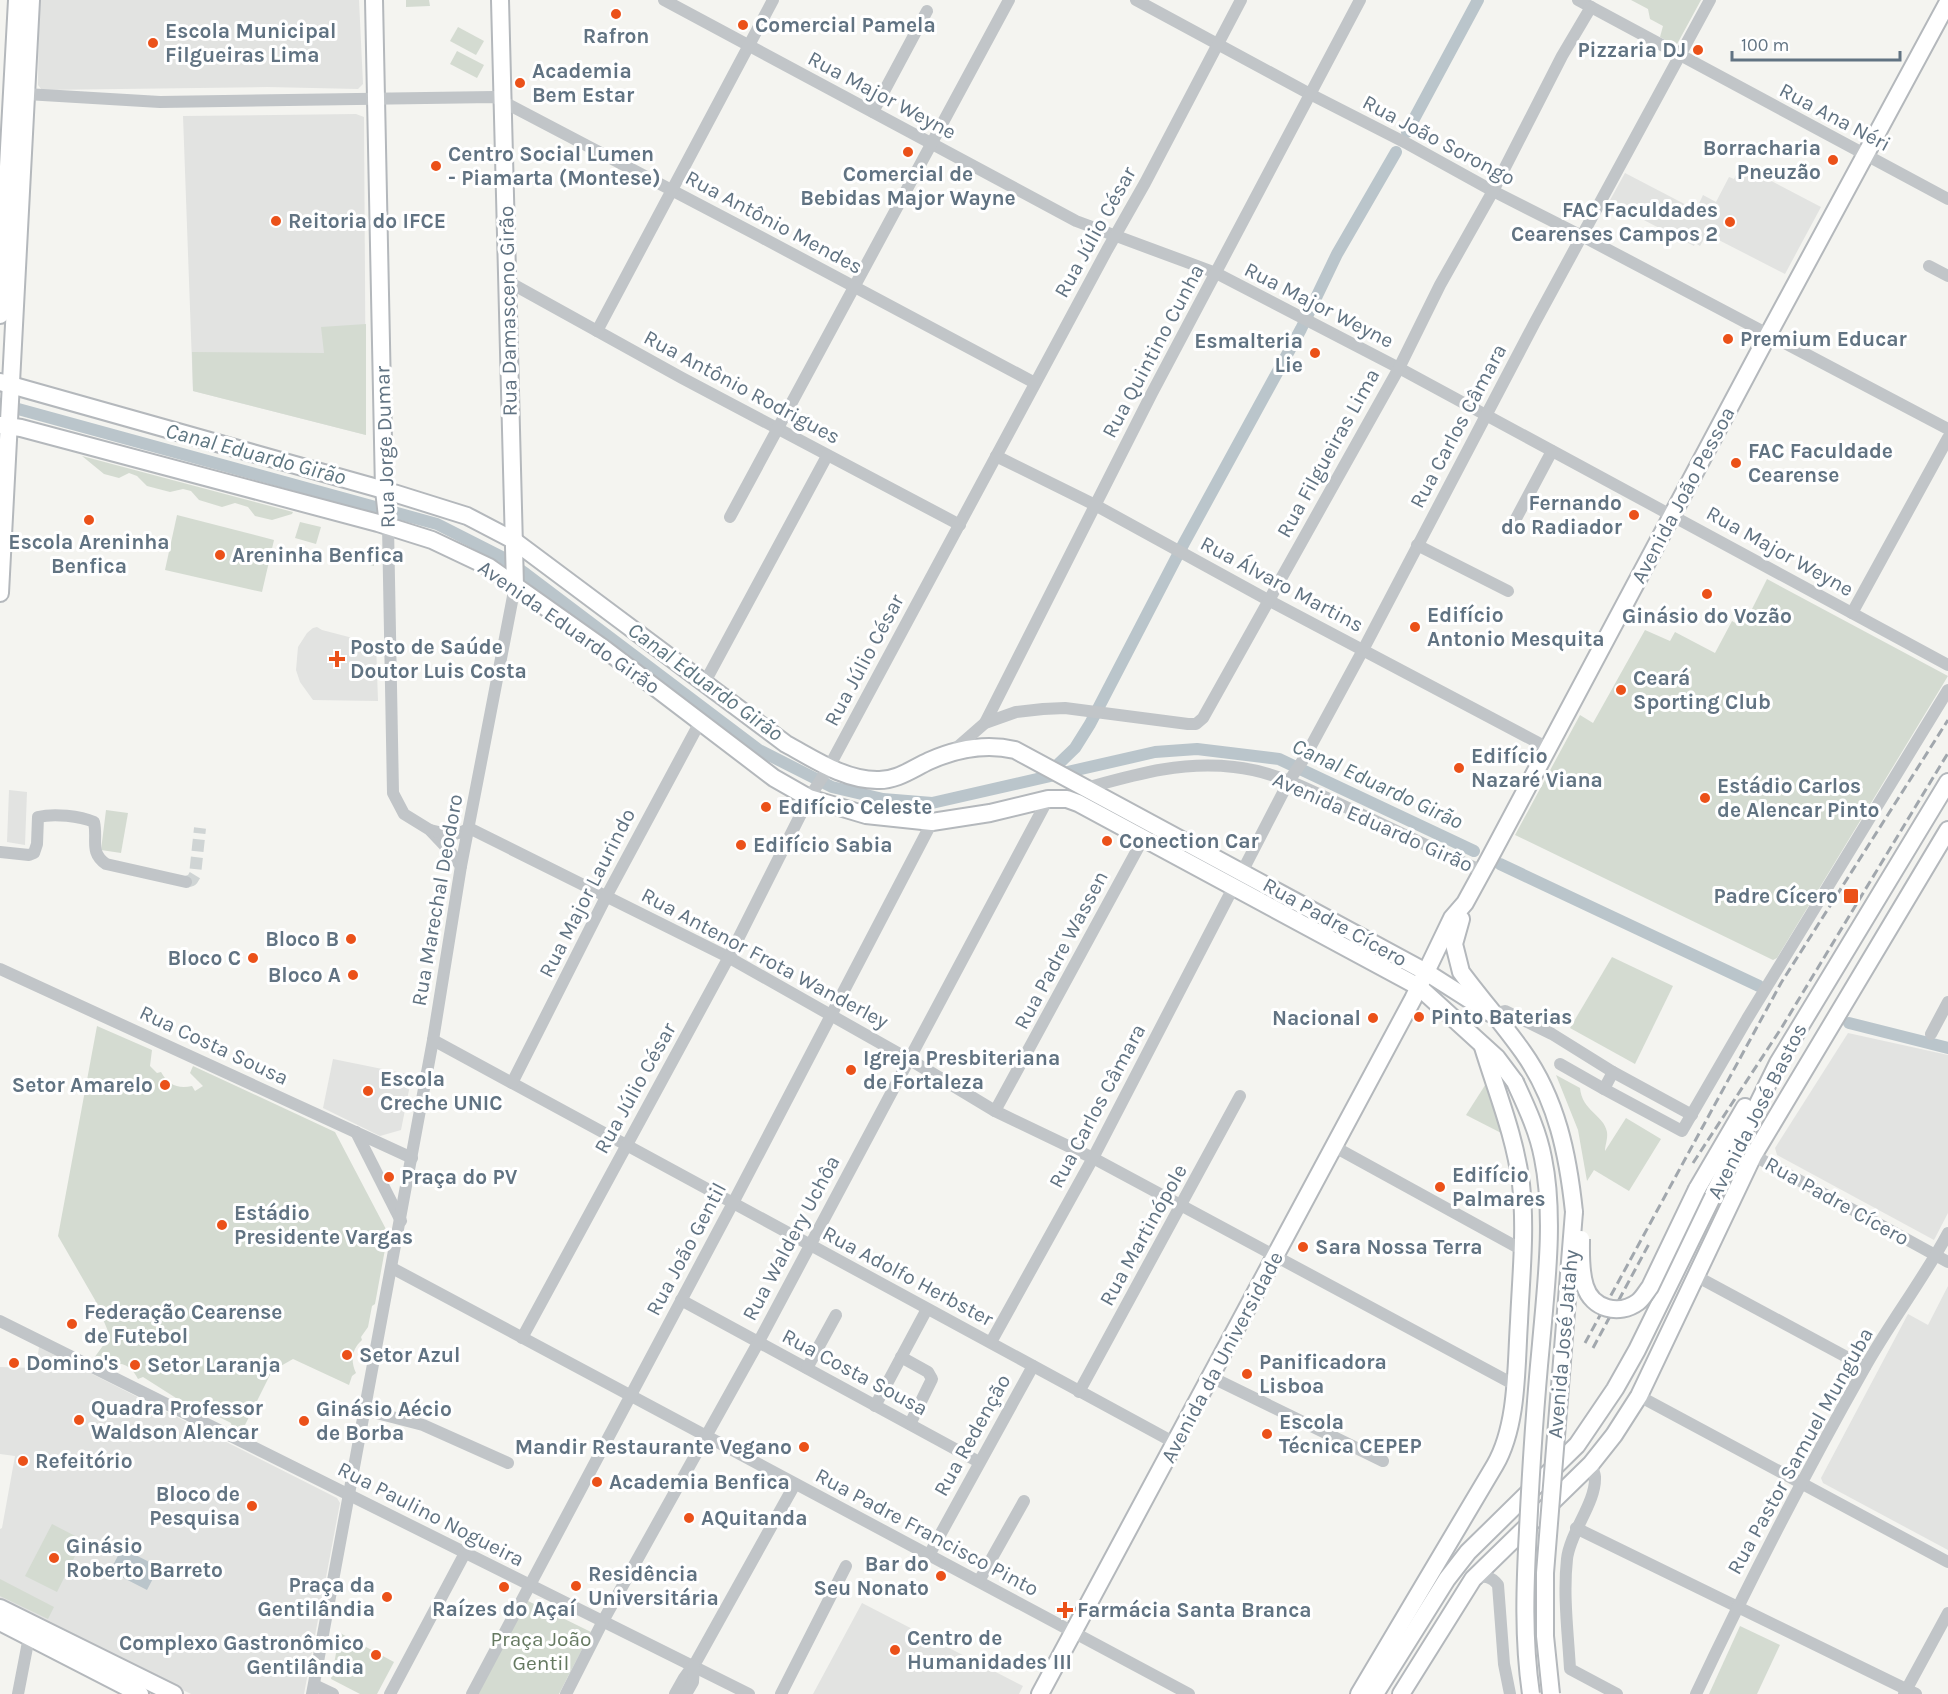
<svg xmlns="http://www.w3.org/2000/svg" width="1948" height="1694" viewBox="0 0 1948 1694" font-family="Karla,sans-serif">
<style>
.built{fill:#e2e3e1}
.green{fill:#d4dbd1}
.water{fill:#bac5cb}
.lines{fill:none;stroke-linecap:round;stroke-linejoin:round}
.canal{stroke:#bac5cb;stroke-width:12}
.minor-tunnel{stroke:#cfd4d4;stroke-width:12;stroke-dasharray:12 6;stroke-linecap:butt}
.major-casing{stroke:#b4b8bc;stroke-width:20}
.minor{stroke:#c1c5c8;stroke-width:12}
.major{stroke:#fff;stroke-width:16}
.rail{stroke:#a1a7ad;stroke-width:3;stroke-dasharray:9 4.5;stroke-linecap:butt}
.major-bridge-casing{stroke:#b4b8bc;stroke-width:20;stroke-linecap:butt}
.major-bridge{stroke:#fff;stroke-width:16}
.poi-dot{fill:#eb5119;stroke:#fff;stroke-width:2}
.labels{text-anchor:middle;stroke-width:6;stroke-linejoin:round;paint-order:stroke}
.poi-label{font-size:21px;font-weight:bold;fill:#617382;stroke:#fff;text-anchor:start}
.street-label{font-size:21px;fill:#617382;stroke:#fff}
.park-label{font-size:21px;fill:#657961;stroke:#fff}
.water-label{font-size:22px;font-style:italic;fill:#5d7580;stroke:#fff}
</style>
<rect width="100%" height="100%" fill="#f4f4f0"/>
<g class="built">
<path d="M39,0h320l4,84 -5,5 -91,-2 -225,3 -4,-5z"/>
<path d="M356,114l8,3 2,318 -173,-44 -10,-275z"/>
<path d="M1741,165l80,42 -36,67 -78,-40 -7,12 -5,-3 -1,3 -85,-44 16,-29 71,37 7,-15 13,7 13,-25 5,2z"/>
<path d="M317,627l5,3 50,13 4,-1 2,59 -65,-1 -13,-18 -4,-12 2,-23 9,-14 6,-5z"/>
<path d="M9,790l18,2 -2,53 -18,-3z"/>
<path d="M1848,1033l100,22v158l-14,27 -157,-85 -2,-7z"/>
<path d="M333,1059l79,16 -11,55 -21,6 -57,-28z"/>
<path d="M1948,1286v264l-125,-67 -2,-5 87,-164 20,11z"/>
<path d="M39,1347l298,151 3,5 -36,191h-113l-191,-94v-71l2,-1 13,-72 -15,-2v-87l36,1z"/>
<path d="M862,1603l161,83 -4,8h-206z"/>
</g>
<g class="green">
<path d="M406,0h23l1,6 -24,1z"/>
<path d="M1631,0h70l-25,46 -16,-9 3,-11 -13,-7 -2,-10z"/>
<path d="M458,27l26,14 -8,14 -26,-14z"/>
<path d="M457,51l27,14 -7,13 -27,-14z"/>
<path d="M366,324v111l-173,-44 -1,-39 132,1 -3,-26z"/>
<path d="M82,456l211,56 -1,2 -20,6 -17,-4 -7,-9 -13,-4 -13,4 -23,-7 -8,-9 -8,-2 -13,3 -23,-6 -10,-10 -8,-3 -10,5 -15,-4z"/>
<path d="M177,515l97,25 -12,52 -97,-22z"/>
<path d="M300,522l21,5 -5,17 -21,-6z"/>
<path d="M346,549l28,7v10l-37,-10 2,-5 3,1z"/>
<path d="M1767,579l181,97 -171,282 -4,2 -258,-125 65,-120 13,8 52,-93 25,11 5,-9 40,21 17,-32 9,5 3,-6 2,1z"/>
<path d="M106,810l22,3 -7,40 -20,-3z"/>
<path d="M1612,957l61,29 -38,78 -65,-36z"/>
<path d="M97,1026l55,24 -2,16 7,7 4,-1c7,13 17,17 31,14l3,5 8,-5 -13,-13 3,-7 142,66 53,101 -13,71 -3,2 -4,21 -7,10 1,3c-10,9 -12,20 -6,33l-4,3 -3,9 -56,-26 -21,12 -30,60 -10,-4 -1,-4 -26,-13 -9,2 -15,-7 -5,-7 -33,-21 -5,2c-6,-13 -16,-18 -30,-15l-1,-4 -5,1 -8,-3 16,-22 -15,-36 -37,-64z"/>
<path d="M1556,1075l24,13c2,23 24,27 27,44 1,7 -2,13 -2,19l21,-33 35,21 -32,52 -35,-21 -7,11 -9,-51z"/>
<path d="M1489,1079l20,58 -43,-22z"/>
<path d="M52,1524l31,16 -26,52 -32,-16z"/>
<path d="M0,1579l54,28 -6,12 -48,-23z"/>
<path d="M526,1600l65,32 -32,62h-81z"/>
<path d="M1740,1626l40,19 -23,49h-48z"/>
<path d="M340,1633l54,29 -17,32h-17l-29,-15z"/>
</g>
<g class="water">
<path d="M174,950l25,3 -2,14 -6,-1v-3l-10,-2 1,-5 -8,-1z"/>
<path d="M122,1548l37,19 -12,23 -37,-19z"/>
</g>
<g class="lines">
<g class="canal">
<path d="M1407,132l71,-132"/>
<path d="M0,404l437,120 65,33 24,17 233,176 73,37 51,12 49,4 223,-51 42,-3 82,10 195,92"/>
<path d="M1047,775l28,-27 15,-24 94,-181 117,-214 36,-75 59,-102"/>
<path d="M1500,864l259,122"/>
<path d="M1849,1023l99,25"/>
</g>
<path class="minor-tunnel" d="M186,882l6,-2 3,-5 5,-47"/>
<g class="major-casing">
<g id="major">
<path d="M374,0l10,490 4,36"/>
<path d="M500,0l15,586"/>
<path d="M0,315l17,-315"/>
<path d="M0,382l384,108 83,26 46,24 273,204c28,15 58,36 91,36 19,1 35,-11 52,-19 27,-12 56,-18 86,-11l411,222 66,42"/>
<path d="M0,425l21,3 357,95 54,17 57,27 117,83 168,128 35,20 57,17 66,7 58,-9 58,-14h19l11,4 341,184 78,71 18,24"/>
<path d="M0,593l31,-593"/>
<path d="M1461,919l-7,25 7,28c20,27 43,53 62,80 34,48 45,103 51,160"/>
<path d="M1697,1189l48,-82"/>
<path d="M0,1608l174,86"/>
<path d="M0,1622l140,72"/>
<path d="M1040,1694l373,-695 39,-81 13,-15 23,-42 280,-526 180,-333"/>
<path d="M1359,1694l136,-229c23,-40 21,-98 24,-143 2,-46 7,-92 2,-138 -6,-48 -24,-91 -38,-137"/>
<path d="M1375,1694l72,-115 21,-27 109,-107 38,-56 22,-39 141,-287 170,-281"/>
<path d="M1401,1694l72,-115 118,-115 23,-29 25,-39 114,-240 195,-326"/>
</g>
</g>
<g class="minor">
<path d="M664,0l412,221 140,52 183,95 549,297"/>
<path d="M1136,0l174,94 98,50 85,47 89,45 366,193"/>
<path d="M1578,0l370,199"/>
<path d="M26,94l134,8 334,-5 267,140 274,146"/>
<path d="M873,112l54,-101"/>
<path d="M1929,266l19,10"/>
<path d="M507,281l175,97 278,147"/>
<path d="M597,331l176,-331"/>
<path d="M996,456l99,49 173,95 280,148"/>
<path d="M730,517l279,-517"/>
<path d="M388,526l5,267 11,21 26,16 18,19 13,17"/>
<path d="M1511,528l41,-77"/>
<path d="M1417,545l91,46"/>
<path d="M1852,613l96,-175"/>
<path d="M705,682l122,-226"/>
<path d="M985,723l167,-330 208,-393"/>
<path d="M953,751l32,-28 31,-11 27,-3 22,-1 123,16h8l7,-6 196,-350 41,-83 53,-94 69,-135 29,-49"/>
<path d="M1086,788c51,-14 95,-27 148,-21 42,4 79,25 116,42 44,21 88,42 132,62"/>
<path d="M469,828l259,129 184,104 83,50 98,47 422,227"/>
<path d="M430,830c15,4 27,7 39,-2"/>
<path d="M0,852l29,3 5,-2 3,-9 1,-27c16,-4 42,-1 56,5 4,18 -5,30 12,42l80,18"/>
<path d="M1242,872l47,-91 16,-24 58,-107 171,-326 176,-324"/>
<path d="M0,969l412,189"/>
<path d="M1492,1014l13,-3 47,23 61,38 79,43"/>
<path d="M1931,1034l17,-32"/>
<path d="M433,1040l742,403"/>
<path d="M1560,1064l44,25"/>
<path d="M1613,1072l-9,17 78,42 65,-112 201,-329"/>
<path d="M512,1083l95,-188 93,-173"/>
<path d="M995,1111l148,-272"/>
<path d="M356,1132l45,89"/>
<path d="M1731,1143l217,119"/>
<path d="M1333,1146l182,100"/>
<path d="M392,1268l797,426"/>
<path d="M1696,1276l169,91"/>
<path d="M681,1300l298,162"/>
<path d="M0,1321l749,373"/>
<path d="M522,1338l208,-383 79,-157 20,-31 278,-517 38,-67 96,-183"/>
<path d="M991,1342l102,-184 141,-272"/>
<path d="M901,1357l27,15 4,7 -22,45"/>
<path d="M807,1368l29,-53"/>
<path d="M1211,1377l172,84"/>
<path d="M1079,1392l161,-296"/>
<path d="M1639,1396l309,166"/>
<path d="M875,1406l52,-97"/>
<path d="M365,1410l58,15 85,38"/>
<path d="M1591,1464c1,4 4,9 4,13 1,26 -25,55 -28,82 -4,36 1,74 3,110l47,25"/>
<path d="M1576,1528l340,166"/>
<path d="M929,1555l104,-189"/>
<path d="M1473,1579c11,-4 18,-3 25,6l6,79 6,30"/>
<path d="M979,1581l45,-80"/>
<path d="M314,1685l19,9"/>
<path d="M18,1694l11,-57"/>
<path d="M312,1694l121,-654 28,-174 54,-280"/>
<path d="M390,1694l75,-141"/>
<path d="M472,1694l261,-491 199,-381"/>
<path d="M566,1694l37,-73 155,-278 290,-544"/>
<path d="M675,1694l9,-16 13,-18 98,-176"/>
<path d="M686,1694l7,-12 1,-16"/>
<path d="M781,1694l65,-128"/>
<path d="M1696,1694c52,-110 108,-219 168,-325 26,-47 59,-89 84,-136"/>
<path d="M1904,1694l44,-81"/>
</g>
<use href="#major" class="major"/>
<g class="rail">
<path d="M1693,1163l89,-136 166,-274"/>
<path d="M1585,1343l196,-360 167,-263"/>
<path d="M1593,1348l57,-106"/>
</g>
<g class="major-bridge-casing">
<g id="major-bridge">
<path d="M1515,1082c11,24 23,49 28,76 12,58 3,128 -2,186 -6,62 -10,124 -13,186 -3,55 -5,109 3,164"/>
<path d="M1581,1239c0,16 -1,32 4,47 7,23 34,30 53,16 5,-4 8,-10 12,-15l47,-98"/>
<path d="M1551,1694l-6,-58v-63l29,-361"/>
</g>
</g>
<use href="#major-bridge" class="major-bridge"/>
</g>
<g class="poi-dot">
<circle cx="616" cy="14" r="6"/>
<circle cx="743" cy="25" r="6"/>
<circle cx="153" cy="43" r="6"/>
<circle cx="1698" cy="50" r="6"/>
<circle cx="520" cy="83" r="6"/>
<circle cx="908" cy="152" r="6"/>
<circle cx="1833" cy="160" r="6"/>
<circle cx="436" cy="166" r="6"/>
<circle cx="276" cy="221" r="6"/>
<circle cx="1730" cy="222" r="6"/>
<circle cx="1728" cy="339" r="6"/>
<circle cx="1315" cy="353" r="6"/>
<circle cx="1736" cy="463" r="6"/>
<circle cx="1634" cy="515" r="6"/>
<circle cx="89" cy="520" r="6"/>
<circle cx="220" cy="555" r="6"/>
<circle cx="1707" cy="594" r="6"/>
<circle cx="1415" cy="627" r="6"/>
<path d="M334 650h6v6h6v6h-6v6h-6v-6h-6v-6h6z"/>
<circle cx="1621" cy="690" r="6"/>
<circle cx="1459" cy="768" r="6"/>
<circle cx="1705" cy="798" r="6"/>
<circle cx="766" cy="807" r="6"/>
<circle cx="1107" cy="841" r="6"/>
<circle cx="741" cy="845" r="6"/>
<rect x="1843" y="888" width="16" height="16" rx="3"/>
<circle cx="351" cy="939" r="6"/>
<circle cx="253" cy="958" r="6"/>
<circle cx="353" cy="975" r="6"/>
<circle cx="1419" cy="1017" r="6"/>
<circle cx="1373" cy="1018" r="6"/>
<circle cx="851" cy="1070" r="6"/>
<circle cx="165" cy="1085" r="6"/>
<circle cx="368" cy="1091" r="6"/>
<circle cx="389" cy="1177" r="6"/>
<circle cx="1440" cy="1187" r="6"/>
<circle cx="222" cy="1225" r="6"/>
<circle cx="1303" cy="1247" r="6"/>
<circle cx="72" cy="1324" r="6"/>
<circle cx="347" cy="1355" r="6"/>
<circle cx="14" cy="1363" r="6"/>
<circle cx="135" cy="1365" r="6"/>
<circle cx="1247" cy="1374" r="6"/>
<circle cx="79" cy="1420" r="6"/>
<circle cx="304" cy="1421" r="6"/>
<circle cx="1267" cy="1434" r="6"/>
<circle cx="804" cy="1447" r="6"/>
<circle cx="23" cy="1461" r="6"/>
<circle cx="597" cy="1482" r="6"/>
<circle cx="252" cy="1506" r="6"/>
<circle cx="689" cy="1518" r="6"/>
<circle cx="54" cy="1558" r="6"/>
<circle cx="941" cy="1576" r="6"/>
<circle cx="576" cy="1586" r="6"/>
<circle cx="504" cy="1587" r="6"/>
<circle cx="387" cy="1597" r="6"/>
<path d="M1062 1601h6v6h6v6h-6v6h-6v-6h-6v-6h6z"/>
<circle cx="895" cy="1650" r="6"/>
<circle cx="376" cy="1655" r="6"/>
</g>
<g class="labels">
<g class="poi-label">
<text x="755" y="32">Comercial Pamela</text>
<text x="165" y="38">Escola Municipal<tspan x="165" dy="24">Filgueiras Lima</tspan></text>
<text x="616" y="43" text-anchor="middle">Rafron</text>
<text x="1686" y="57" text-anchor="end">Pizzaria DJ</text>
<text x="532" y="78">Academia<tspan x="532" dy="24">Bem Estar</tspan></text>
<text x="1821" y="155" text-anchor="end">Borracharia<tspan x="1821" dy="24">Pneuzão</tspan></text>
<text x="448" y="161">Centro Social Lumen<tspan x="448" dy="24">- Piamarta (Montese)</tspan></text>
<text x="908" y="181" text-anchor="middle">Comercial de<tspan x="908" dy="24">Bebidas Major Wayne</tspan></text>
<text x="1718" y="217" text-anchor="end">FAC Faculdades<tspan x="1718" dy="24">Cearenses Campos 2</tspan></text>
<text x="288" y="228">Reitoria do IFCE</text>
<text x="1740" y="346">Premium Educar</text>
<text x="1303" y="348" text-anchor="end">Esmalteria<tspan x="1303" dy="24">Lie</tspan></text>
<text x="1748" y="458">FAC Faculdade<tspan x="1748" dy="24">Cearense</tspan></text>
<text x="1622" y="510" text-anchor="end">Fernando<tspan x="1622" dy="24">do Radiador</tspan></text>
<text x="89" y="549" text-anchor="middle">Escola Areninha<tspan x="89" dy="24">Benfica</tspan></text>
<text x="232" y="562">Areninha Benfica</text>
<text x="1427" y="622">Edifício<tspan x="1427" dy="24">Antonio Mesquita</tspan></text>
<text x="1707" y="623" text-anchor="middle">Ginásio do Vozão</text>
<text x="350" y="654">Posto de Saúde<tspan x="350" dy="24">Doutor Luis Costa</tspan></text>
<text x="1633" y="685">Ceará<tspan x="1633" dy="24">Sporting Club</tspan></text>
<text x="1471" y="763">Edifício<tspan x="1471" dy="24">Nazaré Viana</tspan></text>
<text x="1717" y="793">Estádio Carlos<tspan x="1717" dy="24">de Alencar Pinto</tspan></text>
<text x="778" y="814">Edifício Celeste</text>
<text x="1119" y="848">Conection Car</text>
<text x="753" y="852">Edifício Sabia</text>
<text x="1838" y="903" text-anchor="end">Padre Cícero</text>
<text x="339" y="946" text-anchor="end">Bloco B</text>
<text x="241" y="965" text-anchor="end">Bloco C</text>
<text x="341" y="982" text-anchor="end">Bloco A</text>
<text x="1431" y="1024">Pinto Baterias</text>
<text x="1361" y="1025" text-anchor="end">Nacional</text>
<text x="863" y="1065">Igreja Presbiteriana<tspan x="863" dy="24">de Fortaleza</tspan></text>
<text x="380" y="1086">Escola<tspan x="380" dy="24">Creche UNIC</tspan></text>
<text x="153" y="1092" text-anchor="end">Setor Amarelo</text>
<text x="1452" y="1182">Edifício<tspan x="1452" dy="24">Palmares</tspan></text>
<text x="401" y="1184">Praça do PV</text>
<text x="234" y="1220">Estádio<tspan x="234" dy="24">Presidente Vargas</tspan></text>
<text x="1315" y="1254">Sara Nossa Terra</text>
<text x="84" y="1319">Federação Cearense<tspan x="84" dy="24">de Futebol</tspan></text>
<text x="359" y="1362">Setor Azul</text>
<text x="1259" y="1369">Panificadora<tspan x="1259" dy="24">Lisboa</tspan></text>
<text x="26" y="1370">Domino's</text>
<text x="147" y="1372">Setor Laranja</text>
<text x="91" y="1415">Quadra Professor<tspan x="91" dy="24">Waldson Alencar</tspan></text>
<text x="316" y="1416">Ginásio Aécio<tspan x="316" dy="24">de Borba</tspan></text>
<text x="1279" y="1429">Escola<tspan x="1279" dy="24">Técnica CEPEP</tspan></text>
<text x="792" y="1454" text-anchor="end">Mandir Restaurante Vegano</text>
<text x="35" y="1468">Refeitório</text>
<text x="609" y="1489">Academia Benfica</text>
<text x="240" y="1501" text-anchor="end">Bloco de<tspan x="240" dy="24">Pesquisa</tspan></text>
<text x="701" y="1525">AQuitanda</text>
<text x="66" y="1553">Ginásio<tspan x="66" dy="24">Roberto Barreto</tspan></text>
<text x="929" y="1571" text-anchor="end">Bar do<tspan x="929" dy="24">Seu Nonato</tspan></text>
<text x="588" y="1581">Residência<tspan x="588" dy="24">Universitária</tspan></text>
<text x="375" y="1592" text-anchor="end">Praça da<tspan x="375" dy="24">Gentilândia</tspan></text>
<text x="504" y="1616" text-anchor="middle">Raízes do Açaí</text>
<text x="1077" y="1617">Farmácia Santa Branca</text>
<text x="907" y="1645">Centro de<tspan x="907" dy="24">Humanidades III</tspan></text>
<text x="364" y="1650" text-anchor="end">Complexo Gastronômico<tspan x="364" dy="24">Gentilândia</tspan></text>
</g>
<g class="street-label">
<text transform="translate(882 95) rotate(28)" y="7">Rua Major Weyne</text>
<text transform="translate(1835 117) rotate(28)" y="7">Rua Ana Néri</text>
<text transform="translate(1439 140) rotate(28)" y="7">Rua João Sorongo</text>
<text transform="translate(774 222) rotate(28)" y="7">Rua Antônio Mendes</text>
<text transform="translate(1095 232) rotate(-61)" y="7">Rua Júlio César</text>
<text transform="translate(1319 305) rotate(27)" y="7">Rua Major Weyne</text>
<text transform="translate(508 311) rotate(-91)" y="7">Rua Damasceno Girão</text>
<text transform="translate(1153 351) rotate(-62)" y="7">Rua Quintino Cunha</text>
<text transform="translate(742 387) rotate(28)" y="7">Rua Antônio Rodrigues</text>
<text transform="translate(1458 426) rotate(-62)" y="7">Rua Carlos Câmara</text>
<text transform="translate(385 447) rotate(-92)" y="7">Rua Jorge Dumar</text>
<text transform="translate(1328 453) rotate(-61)" y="7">Rua Filgueiras Lima</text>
<text transform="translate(1683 495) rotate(-62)" y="7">Avenida João Pessoa</text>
<text transform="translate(1780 551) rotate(29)" y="7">Rua Major Weyne</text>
<text transform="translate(1282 584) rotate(28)" y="7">Rua Álvaro Martins</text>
<text transform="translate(569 627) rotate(35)" y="7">Avenida Eduardo Girão</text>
<text transform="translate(864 660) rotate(-62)" y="7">Rua Júlio César</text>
<text transform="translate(1373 822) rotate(24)" y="7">Avenida Eduardo Girão</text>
<text transform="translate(587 893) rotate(-63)" y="7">Rua Major Laurindo</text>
<text transform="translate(437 900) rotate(-80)" y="7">Rua Marechal Deodoro</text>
<text transform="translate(1335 922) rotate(29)" y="7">Rua Padre Cícero</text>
<text transform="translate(1061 950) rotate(-62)" y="7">Rua Padre Wassen</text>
<text transform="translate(765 958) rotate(28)" y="7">Rua Antenor Frota Wanderley</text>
<text transform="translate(214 1045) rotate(25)" y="7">Rua Costa Sousa</text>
<text transform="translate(635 1088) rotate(-61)" y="7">Rua Júlio César</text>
<text transform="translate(1097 1106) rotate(-62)" y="7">Rua Carlos Câmara</text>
<text transform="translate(1757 1111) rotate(-63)" y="7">Avenida José Bastos</text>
<text transform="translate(1837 1201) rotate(29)" y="7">Rua Padre Cícero</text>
<text transform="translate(1143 1235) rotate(-61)" y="7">Rua Martinópole</text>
<text transform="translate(791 1238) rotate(-62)" y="7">Rua Waldery Uchôa</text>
<text transform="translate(686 1249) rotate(-62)" y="7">Rua João Gentil</text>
<text transform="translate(908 1276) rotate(28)" y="7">Rua Adolfo Herbster</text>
<text transform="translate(1563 1344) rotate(-85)" y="7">Avenida José Jatahy</text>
<text transform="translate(1222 1357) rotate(-62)" y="7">Avenida da Universidade</text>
<text transform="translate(855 1372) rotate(28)" y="7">Rua Costa Sousa</text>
<text transform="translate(972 1435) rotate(-61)" y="7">Rua Redenção</text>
<text transform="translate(1800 1451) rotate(-61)" y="7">Rua Pastor Samuel Munguba</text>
<text transform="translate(431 1514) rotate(27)" y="7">Rua Paulino Nogueira</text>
<text transform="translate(927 1532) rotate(28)" y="7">Rua Padre Francisco Pinto</text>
</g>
<g class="park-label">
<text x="541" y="1646">Praça João<tspan x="541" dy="24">Gentil</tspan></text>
</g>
<g class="water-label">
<text transform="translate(256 453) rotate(15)" y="8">Canal Eduardo Girão</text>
<text transform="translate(706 681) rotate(36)" y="8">Canal Eduardo Girão</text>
<text transform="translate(1378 783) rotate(25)" y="8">Canal Eduardo Girão</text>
</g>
</g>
<path d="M1732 51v9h168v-9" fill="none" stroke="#617382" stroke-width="3"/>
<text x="1741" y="51" font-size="18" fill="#617382" stroke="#ffffff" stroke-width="4.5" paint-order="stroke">100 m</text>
</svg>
